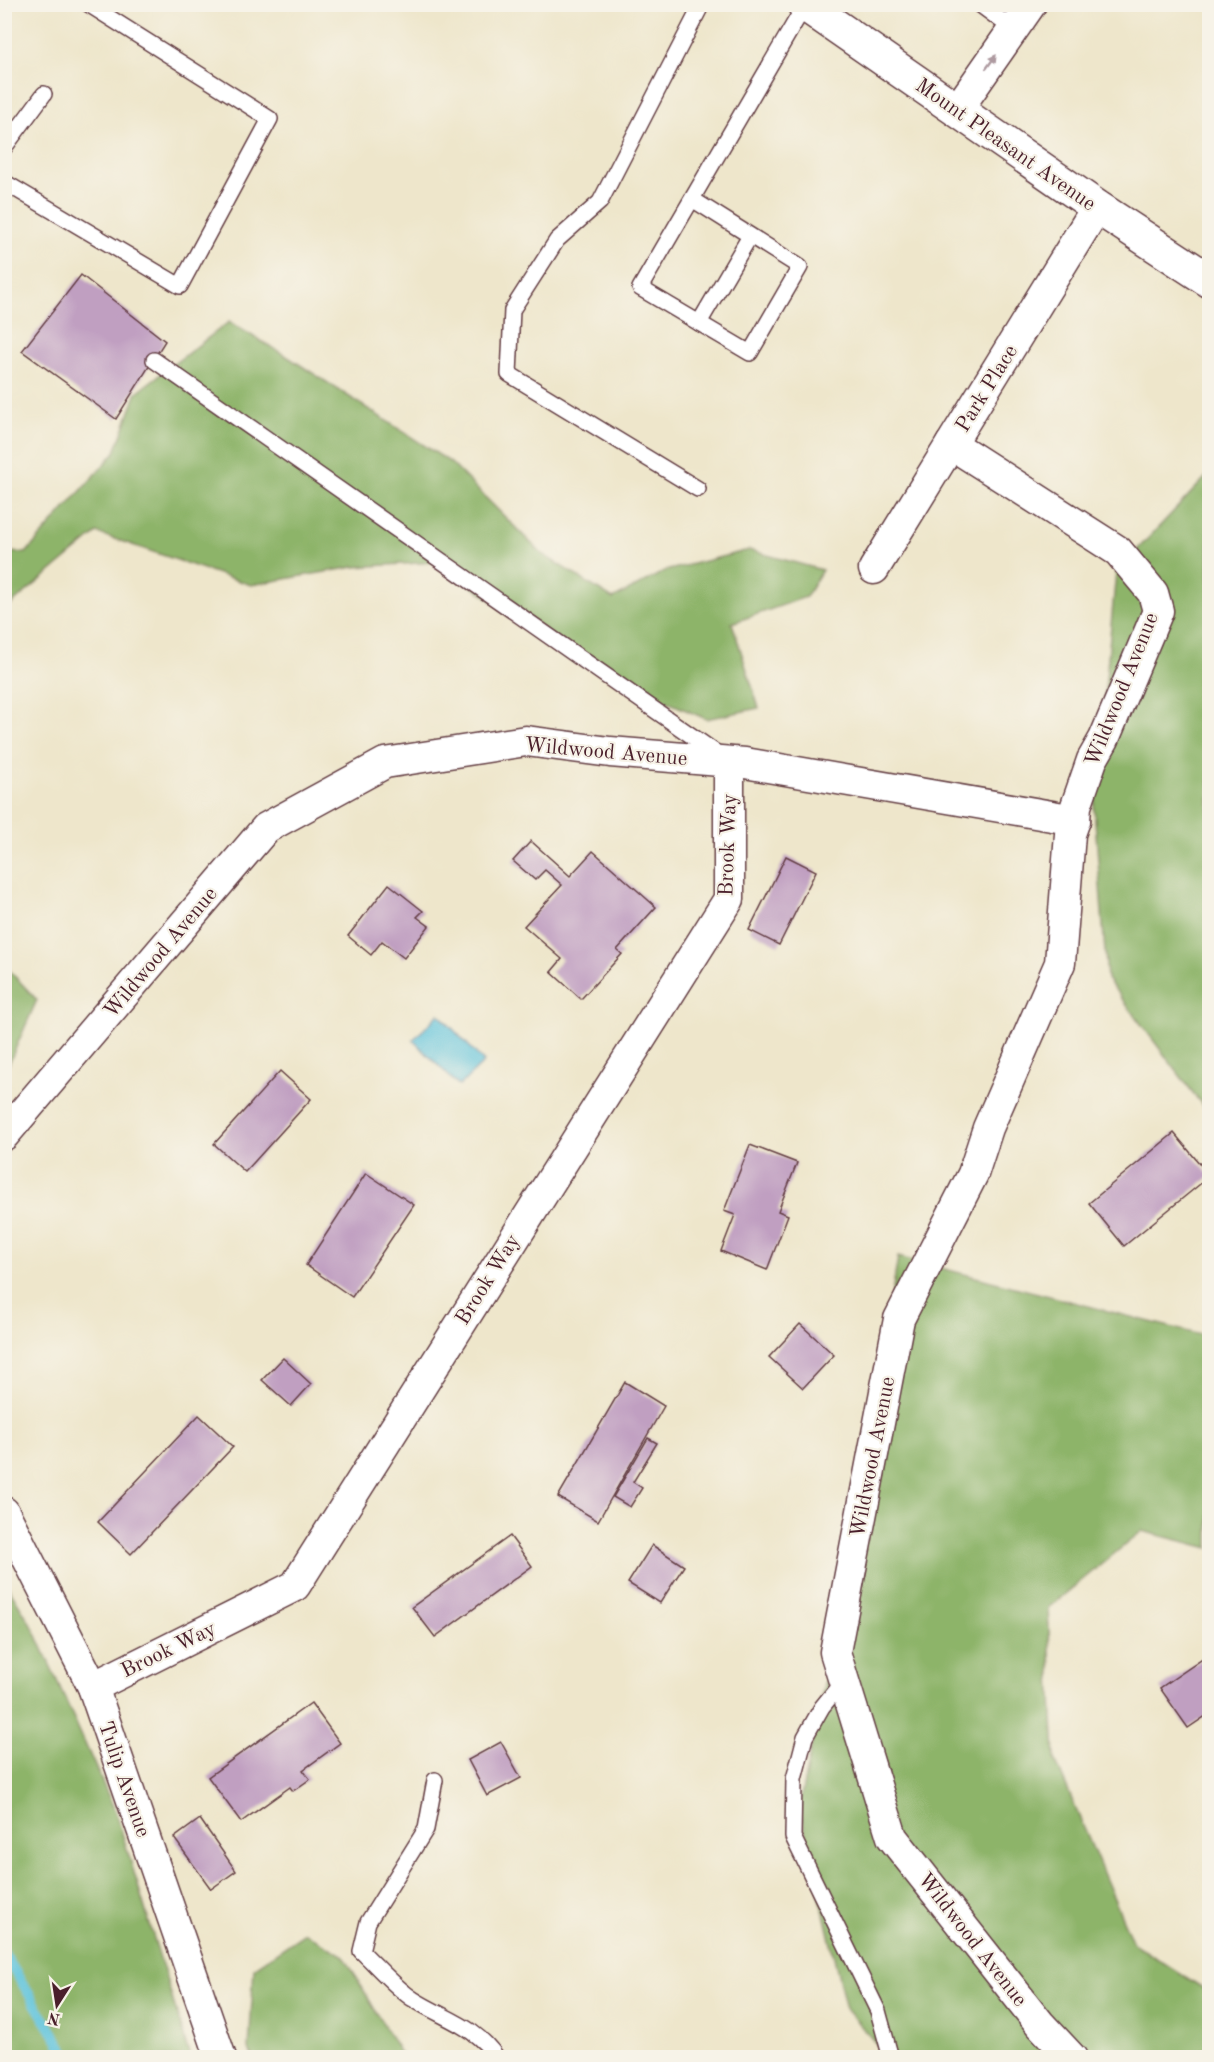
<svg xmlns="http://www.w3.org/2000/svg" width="1214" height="2062" viewBox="0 0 1214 2062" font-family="'Old Standard TT',serif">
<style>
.forest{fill:#8db469;stroke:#6c6a4a;stroke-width:1.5}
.water{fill:#5dc3db;stroke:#547183;stroke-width:1.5}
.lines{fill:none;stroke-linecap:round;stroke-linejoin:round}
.stream{stroke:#5dc3db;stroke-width:10}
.building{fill:#c09fc1}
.lane-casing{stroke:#633d43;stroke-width:18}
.street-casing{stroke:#633d43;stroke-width:33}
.primary-casing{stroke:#633d43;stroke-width:36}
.lane{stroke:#fff;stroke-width:15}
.street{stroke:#fff;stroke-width:30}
.primary{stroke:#fff;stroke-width:33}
.oneway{fill:#ae9aa0}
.labels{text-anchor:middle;stroke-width:4.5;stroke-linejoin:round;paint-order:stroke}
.street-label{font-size:21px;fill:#4a1f2b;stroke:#f7f3e8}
</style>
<rect width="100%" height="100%" fill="#f7f3e8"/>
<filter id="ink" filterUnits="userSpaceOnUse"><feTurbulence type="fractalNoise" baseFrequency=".0167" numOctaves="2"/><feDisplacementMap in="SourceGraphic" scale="12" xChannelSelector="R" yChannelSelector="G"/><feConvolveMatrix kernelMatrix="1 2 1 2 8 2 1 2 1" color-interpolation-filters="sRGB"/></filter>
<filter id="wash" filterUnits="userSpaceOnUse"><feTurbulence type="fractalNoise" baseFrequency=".008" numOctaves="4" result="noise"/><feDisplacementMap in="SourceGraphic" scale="24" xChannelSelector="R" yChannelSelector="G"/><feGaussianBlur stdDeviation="1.35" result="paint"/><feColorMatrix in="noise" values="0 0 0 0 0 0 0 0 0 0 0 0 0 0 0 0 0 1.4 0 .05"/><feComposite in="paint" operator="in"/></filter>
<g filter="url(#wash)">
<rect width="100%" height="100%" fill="#eee6cb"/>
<g class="forest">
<path d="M229,322l59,35 162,105 92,92 71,45 52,-28 84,-21 73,20 -16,27 -74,26 27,85 -53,11 -112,-50 -159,-107 -81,5 -103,18 -154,-52 -89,74h-3v-55l21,1 89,-101 22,-60z"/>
<path d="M1209,474v640l-102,-135 -13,-172 22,-235z"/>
<path d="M5,966l32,34 -32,72z"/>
<path d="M898,1257l311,80v211l-67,-17 -94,77 7,152 78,183 76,49v65h-321l-42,-48 -47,-203 47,-229z"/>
<path d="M4,1580l30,49 82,184 74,244h-185z"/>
<path d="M305,1933l39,23 58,101h-150l-3,-9 5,-80z"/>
</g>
<path class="water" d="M439,1014l45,48 -25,24 -46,-46z"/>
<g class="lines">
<path class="stream" d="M4,1954l65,104"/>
</g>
<g id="blocks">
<g class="building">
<path d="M81,275l84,66 -49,78 -94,-68z"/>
<path d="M531,841l39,35 23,-25 63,56 -39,43 5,4 -41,45 -30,-27 11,-13 -38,-33 38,-41 -17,-15 -10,10 -22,-19z"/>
<path d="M786,856l30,15 -37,74 -30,-15z"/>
<path d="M389,884l34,27 -6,6 12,9 -25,32 -22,-17 -11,14 -23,-19z"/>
<path d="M280,1071l31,28 -66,73 -31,-28z"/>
<path d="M1174,1133l36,43 -86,70 -35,-43z"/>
<path d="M750,1145l47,18 -19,48 10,4 -21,55 -46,-19 14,-36 -11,-4z"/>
<path d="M366,1173l48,32 -62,92 -46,-32z"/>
<path d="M800,1324l34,31 -31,33 -34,-31z"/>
<path d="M283,1358l28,26 -20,22 -29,-26z"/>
<path d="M625,1382l39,24 -66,115 -40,-24z"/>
<path d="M199,1415l34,32 -102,107 -33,-32z"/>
<path d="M648,1438l9,5 -24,39 9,6 -12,19 -17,-10z"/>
<path d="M510,1536l22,30 -97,71 -23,-30z"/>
<path d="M652,1545l32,21 -24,37 -32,-20z"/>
<path d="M1210,1654v59l-22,15 -28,-40z"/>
<path d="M311,1703l29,40 -37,27 7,9 -17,12 -3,-4 -49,35 -33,-45z"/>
<path d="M501,1742l20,36 -34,18 -19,-36z"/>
<path d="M200,1819l36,52 -25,18 -37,-51z"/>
</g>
</g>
</g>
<g filter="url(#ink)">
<use href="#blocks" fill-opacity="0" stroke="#633d43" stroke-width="1.5"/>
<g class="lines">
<g class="lane-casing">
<g id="lane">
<path d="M979,4l35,26"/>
<path d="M4,148l40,-54"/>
<path d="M4,182l176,104 90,-167 -182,-115"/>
<path d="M692,199l108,68 -50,86 -110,-65 165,-283"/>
<path d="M699,323l51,-87"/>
<path d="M154,360l568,397"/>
<path d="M698,489l-189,-115 3,-64 45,-70 43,-38 102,-198"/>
<path d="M844,1680l-22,27 -17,30 -11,42 -1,58 85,174 13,47"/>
<path d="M435,1780l-9,49 -58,93 -7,29c14,13 37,39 52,48 31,20 62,26 84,59"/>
</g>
</g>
<g class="street-casing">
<g id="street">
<path d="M957,110l74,-106"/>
<path d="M951,444l167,107 35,42 5,18 -54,128 -12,21 -16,46 -1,14 -5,14 -10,129 -72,165 -15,46 -74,145 -64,333 57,185 148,187 32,34"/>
<path d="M874,569l223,-362"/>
<path d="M4,1135l262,-307 119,-65 141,-22 84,11 135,11 330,57"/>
<path d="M4,1512l89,175 128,371"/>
<path d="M93,1687l202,-101 434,-687v-137"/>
</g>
</g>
<g class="primary-casing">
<path id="primary" d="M804,4l293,203 113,74"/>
</g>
<use href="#lane" class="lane"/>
<use href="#street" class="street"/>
<use href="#primary" class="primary"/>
</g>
<defs><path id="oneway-solid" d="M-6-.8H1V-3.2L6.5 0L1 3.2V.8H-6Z" transform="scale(1.5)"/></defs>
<use class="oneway" href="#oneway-solid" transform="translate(991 62) rotate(-54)"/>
</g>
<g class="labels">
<g class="street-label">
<text transform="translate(1006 144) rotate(35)" y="7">Mount Pleasant Avenue</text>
<text transform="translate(986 388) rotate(-58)" y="7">Park Place</text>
<text transform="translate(1121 689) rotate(-68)" y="7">Wildwood Avenue</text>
<text transform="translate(606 751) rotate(5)" y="7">Wildwood Avenue</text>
<text transform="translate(727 845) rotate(-88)" y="7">Brook Way</text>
<text transform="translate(160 952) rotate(-50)" y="7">Wildwood Avenue</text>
<text transform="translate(487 1279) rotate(-58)" y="7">Brook Way</text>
<text transform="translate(872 1457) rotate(-79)" y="7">Wildwood Avenue</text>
<text transform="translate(168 1649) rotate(-26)" y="7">Brook Way</text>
<text transform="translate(125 1779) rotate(71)" y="7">Tulip Avenue</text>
<text transform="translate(973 1939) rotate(52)" y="7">Wildwood Avenue</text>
</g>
</g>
<rect width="1214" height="2062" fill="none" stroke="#f7f3e8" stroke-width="24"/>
<g transform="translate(57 2005) rotate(192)" stroke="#f7f3e8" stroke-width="4.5" paint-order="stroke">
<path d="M0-4.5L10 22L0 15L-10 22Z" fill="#4a1f2b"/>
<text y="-9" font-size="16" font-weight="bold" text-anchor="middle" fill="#4a1f2b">N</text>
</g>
</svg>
